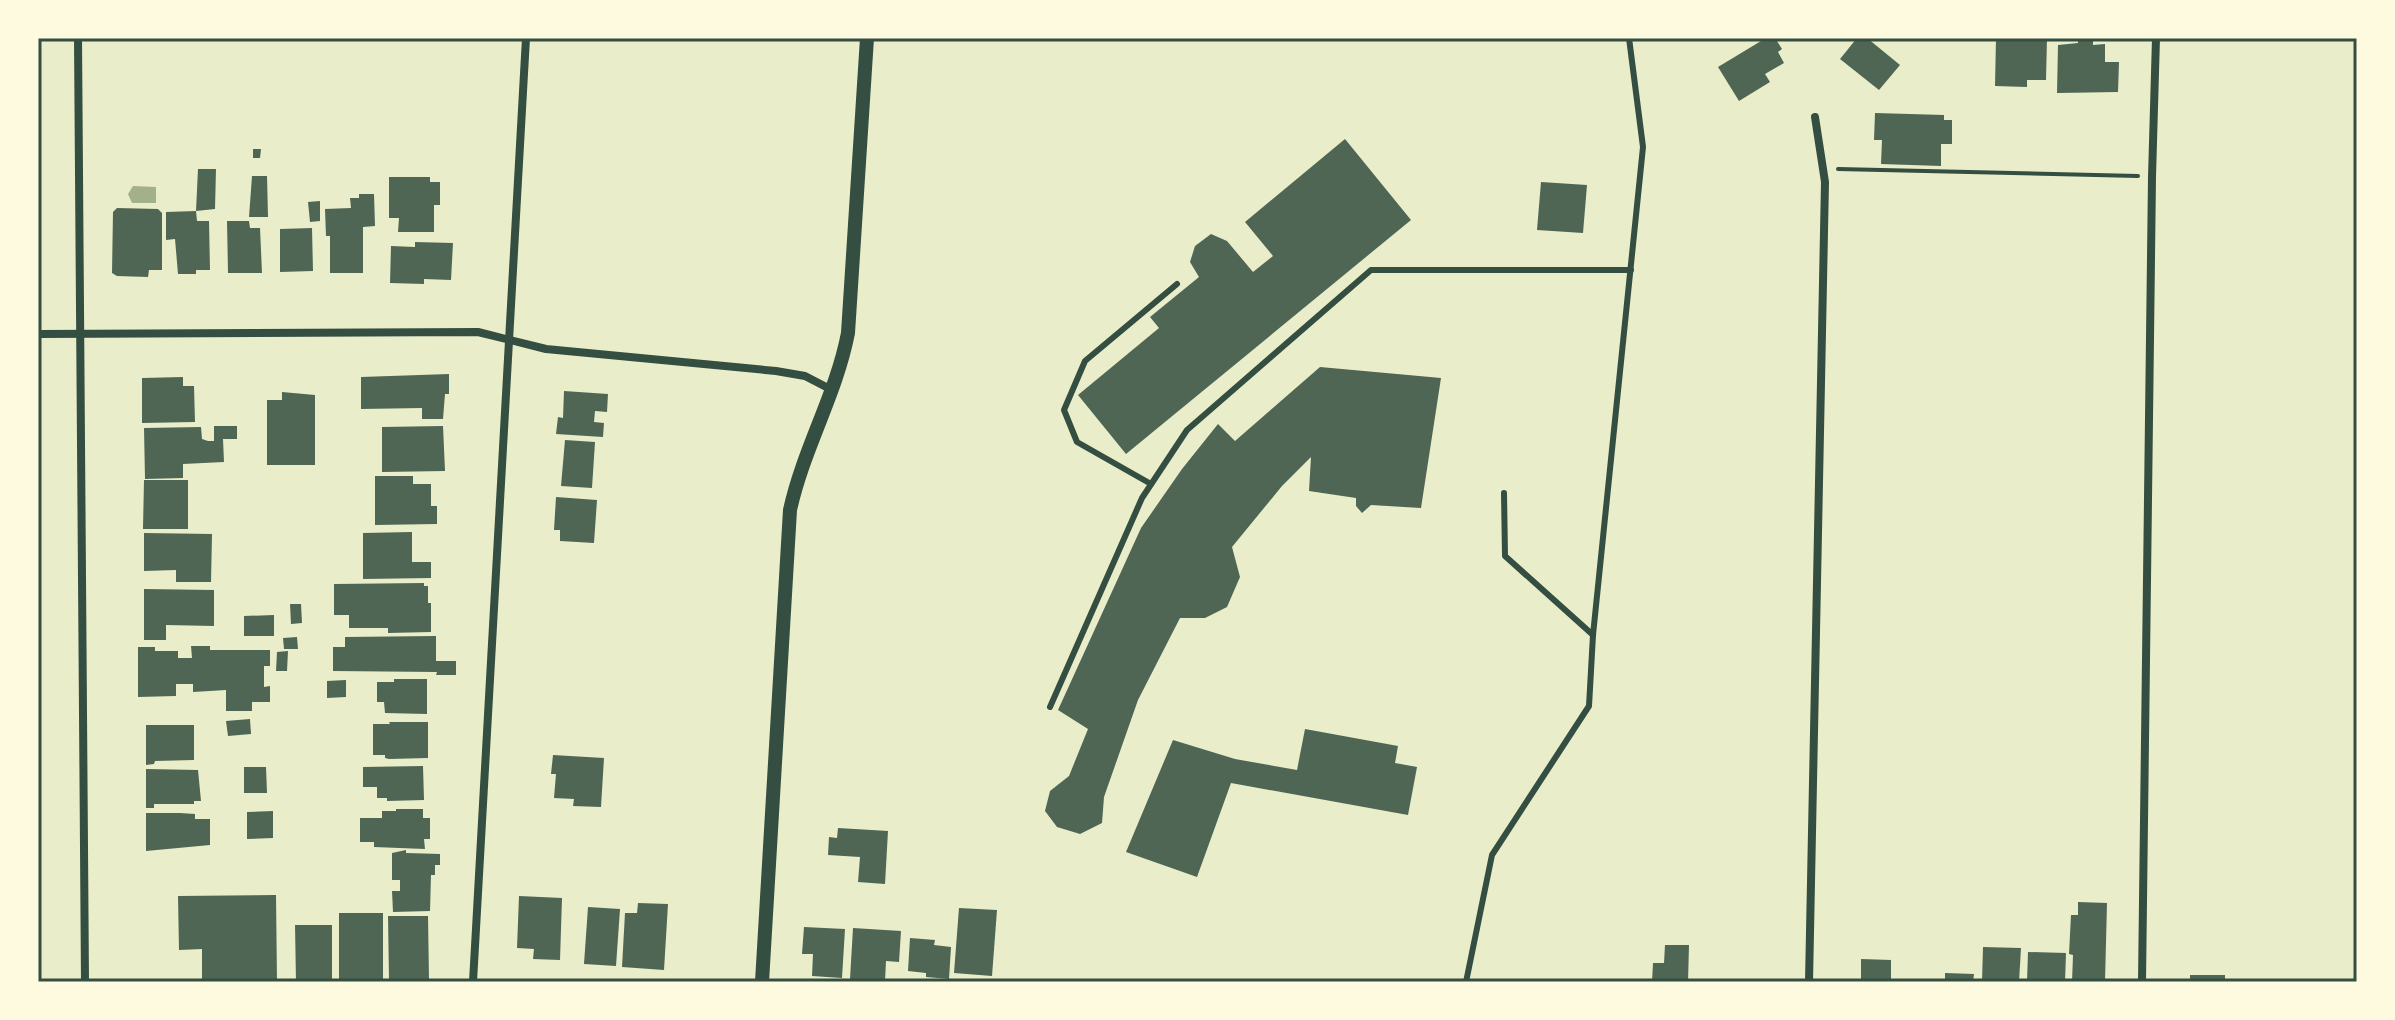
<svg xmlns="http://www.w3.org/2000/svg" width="2395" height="1020" viewBox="0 0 2395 1020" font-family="'Exo 2',sans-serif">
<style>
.green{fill:#cad2ad}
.water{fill:#a3b18a}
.building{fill:#4f6655}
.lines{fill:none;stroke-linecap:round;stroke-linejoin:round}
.path{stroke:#344e41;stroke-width:4}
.service{stroke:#344e41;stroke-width:6}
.minor{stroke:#344e41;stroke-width:8}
.tertiary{stroke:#344e41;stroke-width:14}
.neatline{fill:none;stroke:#344e41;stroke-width:3}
</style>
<rect width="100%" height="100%" fill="#e9edc9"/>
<path class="green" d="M38,209h3l-1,102h-2z"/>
<path class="water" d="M133,186l23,1v16h-24l-4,-9z"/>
<g class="building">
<path d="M1766,38h9l7,11 -4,3 6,11 -19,11 5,8 -31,19 -21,-34z"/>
<path d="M1857,38h10l33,27 -21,25 -39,-31z"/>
<path d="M1996,38h51l-1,42h-19v7l-32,-1z"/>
<path d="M2078,38h15v7l12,-1v18h14l-1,30 -61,1 1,-48 20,-2z"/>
<path d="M1875,113l69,2v5h8v24h-11v22l-60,-2 1,-24h-8z"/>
<path d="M1345,139l66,81 -285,234 -48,-59 81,-67 -9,-11 49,-40 -9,-15 5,-16 16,-12 16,7 26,31 20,-16 -28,-34z"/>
<path d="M253,149h8l-1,9h-7z"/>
<path d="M198,169h18l-1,40 -19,2 1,10h12l1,49h-14v4h-18l-3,-35 -9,1v-28l30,-1z"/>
<path d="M252,176h15l1,41h-19z"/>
<path d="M389,177h41v5h10v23h-6v27h-36l1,-14h-10z"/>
<path d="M1541,182l46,3 -4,48 -46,-3z"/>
<path d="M359,194h15l1,32 -12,1v46h-33v-37h-4l-1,-27 26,-1 -1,-10h9z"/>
<path d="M320,201v20l-10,1 -2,-20z"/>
<path d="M117,208l41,1 4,4v57h-13l-1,7 -31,-1 -5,-3 1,-61z"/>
<path d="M227,221h22l1,7h10l2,45h-34z"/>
<path d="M312,228l1,43 -33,1v-43z"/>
<path d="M415,242l38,1 -2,37 -27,-1v5l-34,-1 1,-37 24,1z"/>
<path d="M1320,367l121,11 -20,130 -50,-3 -9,8 -6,-7v-8l-47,-7 2,-34 -29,29 -50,61 8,30 -13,30 -22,11h-25l-42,82 -34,97 -2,26 -22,11 -23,-7 -12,-16 5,-20 19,-15 19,-47 -30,-19 83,-182 41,-59 36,-45 17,17z"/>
<path d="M449,374v20h-4l-2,25h-21v-11l-61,1v-32z"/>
<path d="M183,377v9h11l1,36 -53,1v-45z"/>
<path d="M564,391l44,3 -1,18 -12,-1 -1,11 10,1 -1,14 -47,-3 2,-17 5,1z"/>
<path d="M282,392l33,3v70h-48v-65h15z"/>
<path d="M214,426h23v13h-14l1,23 -41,2v14l-38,1 -1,-51 57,-1 1,12 6,2h6z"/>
<path d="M443,426l2,45 -63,1v-45z"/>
<path d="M565,440l30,2 -3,46 -31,-2z"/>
<path d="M375,476h38v8h18v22h6v18l-62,1z"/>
<path d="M144,480h44v49h-45z"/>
<path d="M556,497l41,3 -3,43 -34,-2v-11h-6z"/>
<path d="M412,532v30h19v16l-68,1v-46z"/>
<path d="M144,533l68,1 -1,48h-35v-12l-32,1z"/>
<path d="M424,583v3h4v17h3v29l-43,1v-5h-39v-13h-15v-31z"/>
<path d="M144,589l70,1v36l-48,-1v15h-22z"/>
<path d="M290,604h11l1,19 -11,1z"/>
<path d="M274,615v21h-30v-20z"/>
<path d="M436,636v25h20v14h-20l1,-3 -104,-1v-24h12v-10z"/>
<path d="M297,637l1,12h-14l-1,-11z"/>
<path d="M191,646h19v4h60v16h-6v21l6,-1v16h-18v9h-26v-21l-33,2v-8h-17v12l-38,1v-50h17v4h23v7h14z"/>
<path d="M288,651l-1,20h-11l1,-19z"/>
<path d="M394,679h33v35l-42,-1 -1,-11h-7v-20h17z"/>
<path d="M346,680v17l-19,1v-17z"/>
<path d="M250,719l1,15 -23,2 -2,-15z"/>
<path d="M389,722h39v36l-39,1 -4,-1v-3h-12v-31h17z"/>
<path d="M146,725h48v35l-39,1 -1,3 -8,1z"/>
<path d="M1305,729l93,17 -3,17 22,4 -9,48 -177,-32 -34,94 -71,-25 47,-112 62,19 62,11z"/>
<path d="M553,755l51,3 -3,49 -28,-1 1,-7 -20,-1 2,-24h-5z"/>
<path d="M423,766l1,34 -37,1v-3h-10v-11h-14v-20z"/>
<path d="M244,767h22l1,26h-23z"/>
<path d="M146,769l52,1 3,31h-7v3h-40v4h-8z"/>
<path d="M396,809h27v9h7v21h-6l1,10 -51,-2v-5h-14v-24h22v-7h14z"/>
<path d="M273,811v27l-26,1v-27z"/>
<path d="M146,813h34l15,1v5h15v26l-64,6z"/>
<path d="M838,828l50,3 -3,53 -27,-2 2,-25 -32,-2 1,-18 8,1z"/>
<path d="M406,850v3l34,1v11h-5v10h-4l-1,36 -37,1 -1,-21h8v-11h-8v-27z"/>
<path d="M276,895l1,87h-75v-33l-23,1 -1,-54z"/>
<path d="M519,896l43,2 -2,62 -27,-1 1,-10 -17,-1z"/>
<path d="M2078,902l29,1 -2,79h-33l1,-27 -4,-1 2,-39h7z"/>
<path d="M638,903l30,1 -4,66 -42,-3 3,-54h12z"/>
<path d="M588,907l32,2 -4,57 -32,-2z"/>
<path d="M959,908l38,2 -5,66 -38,-3z"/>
<rect x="339" y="913" width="44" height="69"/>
<path d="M388,916h40l1,63h-40z"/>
<rect x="38" y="919" width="3" height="63"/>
<path d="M295,925h37v57h-36z"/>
<path d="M804,927l41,2 -3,49 -30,-2 1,-22h-11z"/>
<path d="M853,928l48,3 -2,31 -13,-1 -1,20 -35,-2z"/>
<path d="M910,938l25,2 -1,5 17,2 -2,32 -23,-2v-4l-18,-2z"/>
<path d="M1665,945h24l-1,37h-36l1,-19h11z"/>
<path d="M1983,947l38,1 -2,34h-37z"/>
<path d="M2028,952l38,1 -1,29h-38z"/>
<path d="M1861,959l30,1v22h-30z"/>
<path d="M1945,973l29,1 -1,8h-28z"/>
<rect x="2190" y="975" width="35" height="7"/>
</g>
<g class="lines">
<path class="path" d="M1838,169l300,7"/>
<g class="service">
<path d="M1151,484l-74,-42 -13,-32 21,-49 92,-77"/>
<path d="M1504,493l1,63 88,79"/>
<path d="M1050,707l92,-209 45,-68 184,-160h260"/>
<path d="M1466,982l26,-127 97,-149 4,-71 50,-488 -14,-109"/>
</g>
<g class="minor">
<path d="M78,38l7,944"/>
<path d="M38,334l440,-2 68,17 230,22 29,5 27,14"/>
<path d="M473,982l53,-944"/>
<path d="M1809,982l16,-800 -10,-65"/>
<path d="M2142,982l10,-805 4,-139"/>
</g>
<path class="tertiary" d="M762,982l28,-472c14,-63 46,-115 58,-177l19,-295"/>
</g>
<rect width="2395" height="1020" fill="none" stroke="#fefae0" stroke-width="80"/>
<rect x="40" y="40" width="2315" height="940" class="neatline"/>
</svg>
